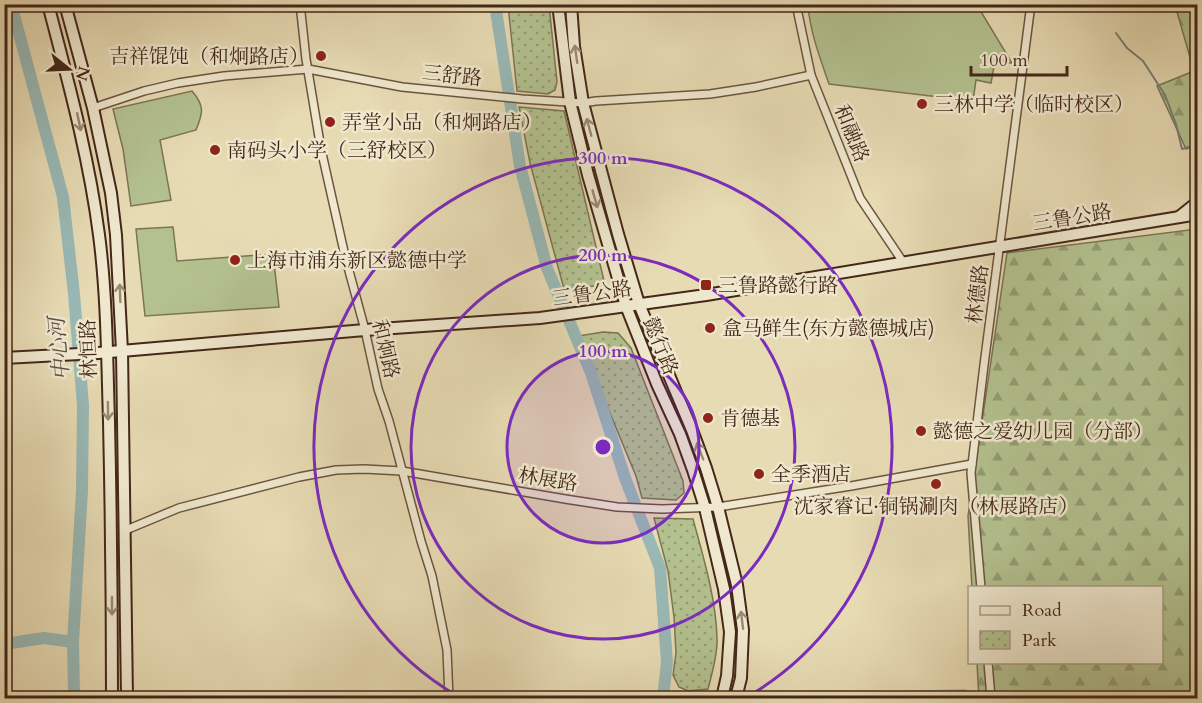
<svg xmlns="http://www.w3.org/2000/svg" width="1202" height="703" viewBox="0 0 1202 703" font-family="Cardo,'Noto Serif SC',serif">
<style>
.green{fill:#b3c18f;stroke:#7c7454;stroke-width:1.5}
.forest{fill:url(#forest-firs);stroke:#7c7454;stroke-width:1.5}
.park{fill:url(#park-dots);stroke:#7c7454;stroke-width:1.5}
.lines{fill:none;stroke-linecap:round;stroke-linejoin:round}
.stream{stroke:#777f77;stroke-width:2}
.river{stroke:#99b9b6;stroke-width:12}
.street-casing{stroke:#6d543f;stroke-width:10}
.secondary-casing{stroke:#442718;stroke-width:14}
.street{stroke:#efe8ce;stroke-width:7}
.secondary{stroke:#efe8ce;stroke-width:10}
.oneway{stroke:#9a8873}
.ring{fill:none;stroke:#7b2cbf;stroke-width:3}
.poi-dot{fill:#8f2418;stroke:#efe8ce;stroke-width:2}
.labels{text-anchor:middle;stroke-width:5;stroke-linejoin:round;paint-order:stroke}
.poi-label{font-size:20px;fill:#442718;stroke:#efe8ce;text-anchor:start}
.street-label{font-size:20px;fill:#442718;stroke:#efe8ce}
.water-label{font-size:21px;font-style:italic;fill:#594c40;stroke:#efe8ce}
.centre{fill:#7b2cbf;stroke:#efe8ce;stroke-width:3}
.ring-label{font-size:18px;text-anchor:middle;font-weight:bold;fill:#7b2cbf;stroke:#efe8ce;stroke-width:5;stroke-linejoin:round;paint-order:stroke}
</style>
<defs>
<pattern id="forest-firs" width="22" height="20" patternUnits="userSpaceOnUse" patternTransform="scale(1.5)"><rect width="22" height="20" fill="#b3c18f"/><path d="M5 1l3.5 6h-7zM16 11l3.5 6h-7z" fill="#939d74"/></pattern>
<pattern id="park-dots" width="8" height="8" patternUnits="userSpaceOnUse" patternTransform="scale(1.5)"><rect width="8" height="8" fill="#b3c18f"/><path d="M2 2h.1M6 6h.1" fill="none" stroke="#939d74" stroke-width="1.8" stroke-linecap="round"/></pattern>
</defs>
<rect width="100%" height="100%" fill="#e7dbb4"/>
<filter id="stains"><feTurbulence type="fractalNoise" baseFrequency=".00333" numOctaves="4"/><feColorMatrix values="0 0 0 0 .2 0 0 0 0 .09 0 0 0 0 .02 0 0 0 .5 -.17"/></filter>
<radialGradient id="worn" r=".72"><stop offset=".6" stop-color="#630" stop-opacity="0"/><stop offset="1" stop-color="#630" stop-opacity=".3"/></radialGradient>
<g class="green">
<path d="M808,5h169l35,58 -17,-2 -4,22 -15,-3 -3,21 -144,-17c-9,-26 -19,-52 -21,-79z"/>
<path d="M192,91c13,15 11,22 4,39l-36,10 11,60 -40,6 -8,-57 -10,-40z"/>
<path d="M173,227l4,34 96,-7 6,53 -134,9 -9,-87z"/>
</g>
<g class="forest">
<path d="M1175,5h22v140l-11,4 -29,-63 37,-15z"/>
<path d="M1197,229v469h-218l-2,-35 185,-1v-74h-190l-4,-72 39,-263z"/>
</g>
<g class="park">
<path d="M508,5h41l8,77 -2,8 -7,4 -31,-3z"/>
<path d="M519,107l45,4 41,174 -41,4 -34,-126z"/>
<path d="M603,332l15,1 13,15 52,133 1,12 -8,7 -34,-2 -6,-22 -58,-140z"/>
<path d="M654,518l39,1c10,37 23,79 24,119 1,16 -5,35 -9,51l-20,2 -9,-4 -6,-12 3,-22 -2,-36 -6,-46z"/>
</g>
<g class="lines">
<path class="stream" d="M1116,33l11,15 16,13 22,34 11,29 6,25 16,-5"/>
<g class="river">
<path d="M11,4l52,193 11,97 9,111 -1,86 -9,151 1,56"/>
<path d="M495,4l25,162 27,102 44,105 34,105 35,90 7,94 -4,36"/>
<path d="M4,644l40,-6 29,4"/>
<path d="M881,698l83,-3"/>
</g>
<g class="street-casing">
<g id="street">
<path d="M300,4l6,55 15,90 24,107 20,74 13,59 11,32 32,120 11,35 15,74 2,48"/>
<path d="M796,4l15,71 49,123 43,64"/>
<path d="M93,108l51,-17 34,-8 46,-7 84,-7 94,18 120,12 61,4 13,-2 114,-7 46,-7 55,-12"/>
<path d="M126,530l53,-22 120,-31 37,-7 28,-1 38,2 163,28 52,8 45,2 56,-2 133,-21 121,-22"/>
<path d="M981,588l-10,-115 13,-108 47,-361"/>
<path d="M988,662l3,36"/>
</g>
</g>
<g class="secondary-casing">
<g id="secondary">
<path d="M48,4c20,77 41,153 51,231 8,61 8,124 10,186 2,93 3,185 3,277"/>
<path d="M65,4l28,104 18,85 5,42 6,116 5,347"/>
<path d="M558,4l12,98 18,73 38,131 31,78 23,50 13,36 12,38 19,81 6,43 -3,44 -5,22"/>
<path d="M571,4l3,42 9,57 35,131 21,70 53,126 14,38 12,39 19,78 6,45 -2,48 -5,20"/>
<path d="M1179,217l15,-12 4,-1"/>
<path d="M4,358l94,-5 267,-23 175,-12 166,-23 492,-81"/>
</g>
</g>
<use href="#street" class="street"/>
<use href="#secondary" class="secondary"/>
</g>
<defs><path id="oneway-shaft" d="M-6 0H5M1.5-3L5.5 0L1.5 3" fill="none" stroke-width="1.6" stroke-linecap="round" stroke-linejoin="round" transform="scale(1.5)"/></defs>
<g class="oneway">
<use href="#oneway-shaft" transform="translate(576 54) rotate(-98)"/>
<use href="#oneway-shaft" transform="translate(79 122) rotate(78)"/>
<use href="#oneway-shaft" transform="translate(589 127) rotate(-105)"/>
<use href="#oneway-shaft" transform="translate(595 199) rotate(74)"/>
<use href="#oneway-shaft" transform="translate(120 293) rotate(-92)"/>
<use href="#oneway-shaft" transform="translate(108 411) rotate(89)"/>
<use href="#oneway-shaft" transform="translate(700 451) rotate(-111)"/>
<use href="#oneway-shaft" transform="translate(112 606) rotate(90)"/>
<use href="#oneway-shaft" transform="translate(742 620) rotate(-97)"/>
</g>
<circle cx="603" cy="447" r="96" fill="#7b2cbf" fill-opacity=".12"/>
<g class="ring">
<circle cx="603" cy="447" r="96"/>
<circle cx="603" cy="447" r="192"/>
<path d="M459 697A289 289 0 1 1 747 697"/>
</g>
<g class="poi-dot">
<circle cx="321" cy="56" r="6"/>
<circle cx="922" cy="104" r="6"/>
<circle cx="330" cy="122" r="6"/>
<circle cx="215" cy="150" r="6"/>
<circle cx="235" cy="260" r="6"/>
<rect x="700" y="279" width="12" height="12" rx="3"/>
<circle cx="710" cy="328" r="6"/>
<circle cx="708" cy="418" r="6"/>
<circle cx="921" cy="431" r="6"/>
<circle cx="759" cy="474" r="6"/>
<circle cx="936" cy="484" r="6"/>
</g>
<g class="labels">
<g class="poi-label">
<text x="309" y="63" text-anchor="end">吉祥馄饨（和炯路店）</text>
<text x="934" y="111">三林中学（临时校区）</text>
<text x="342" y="129">弄堂小品（和炯路店）</text>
<text x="227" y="157">南码头小学（三舒校区）</text>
<text x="247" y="267">上海市浦东新区懿德中学</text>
<text x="718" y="292">三鲁路懿行路</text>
<text x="722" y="335">盒马鲜生(东方懿德城店)</text>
<text x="720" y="425">肯德基</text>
<text x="933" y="438">懿德之爱幼儿园（分部）</text>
<text x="771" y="481">全季酒店</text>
<text x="936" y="513" text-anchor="middle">沈家睿记·铜锅涮肉（林展路店）</text>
</g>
<g class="street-label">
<text transform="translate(452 75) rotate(6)" y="7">三舒路</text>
<text transform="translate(852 133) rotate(68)" y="7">和融路</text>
<text transform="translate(1072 217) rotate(-9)" y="7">三鲁公路</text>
<text transform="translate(592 293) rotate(-8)" y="7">三鲁公路</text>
<text transform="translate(977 294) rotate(-83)" y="7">林德路</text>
<text transform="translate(661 346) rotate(68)" y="7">懿行路</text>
<text transform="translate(88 349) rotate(-92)" y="7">林恒路</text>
<text transform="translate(386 349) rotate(77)" y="7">和炯路</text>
<text transform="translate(548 479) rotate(9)" y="7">林展路</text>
</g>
<g class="water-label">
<text transform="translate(59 349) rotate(-95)" y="7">中心河</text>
</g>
</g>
<circle cx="603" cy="447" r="9" class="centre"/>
<g class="ring-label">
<text x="603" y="164">300 m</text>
<text x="603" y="261">200 m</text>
<text x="603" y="357">100 m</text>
</g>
<rect width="1202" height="703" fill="none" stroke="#e7dbb4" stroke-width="24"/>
<rect x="6" y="6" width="1190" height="691" fill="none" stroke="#442718" stroke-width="3"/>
<rect x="12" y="12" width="1178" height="679" fill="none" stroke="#442718" stroke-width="1.5"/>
<rect x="968" y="586" width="195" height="78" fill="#efe8ce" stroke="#ab9b85" stroke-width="1.5"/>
<rect x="980" y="606" width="30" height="9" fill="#efe8ce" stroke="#ab9b85" stroke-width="1.5"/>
<text x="1022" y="616" font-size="18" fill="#442718">Road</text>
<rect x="980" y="631" width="30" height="18" fill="url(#park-dots)" stroke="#ab9b85" stroke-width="1.5"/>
<text x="1022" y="646" font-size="18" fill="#442718">Park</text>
<g transform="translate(69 69) rotate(108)" stroke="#efe8ce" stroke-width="4.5" paint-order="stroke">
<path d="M0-4.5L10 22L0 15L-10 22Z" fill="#442718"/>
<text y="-9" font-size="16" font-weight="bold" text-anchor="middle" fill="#442718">N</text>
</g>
<path d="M971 66v9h96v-9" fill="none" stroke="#442718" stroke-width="3"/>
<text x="980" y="66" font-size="18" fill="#442718" stroke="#efe8ce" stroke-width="4.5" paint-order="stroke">100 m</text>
<rect width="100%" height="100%" filter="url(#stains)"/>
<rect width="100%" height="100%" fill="url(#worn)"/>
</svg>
